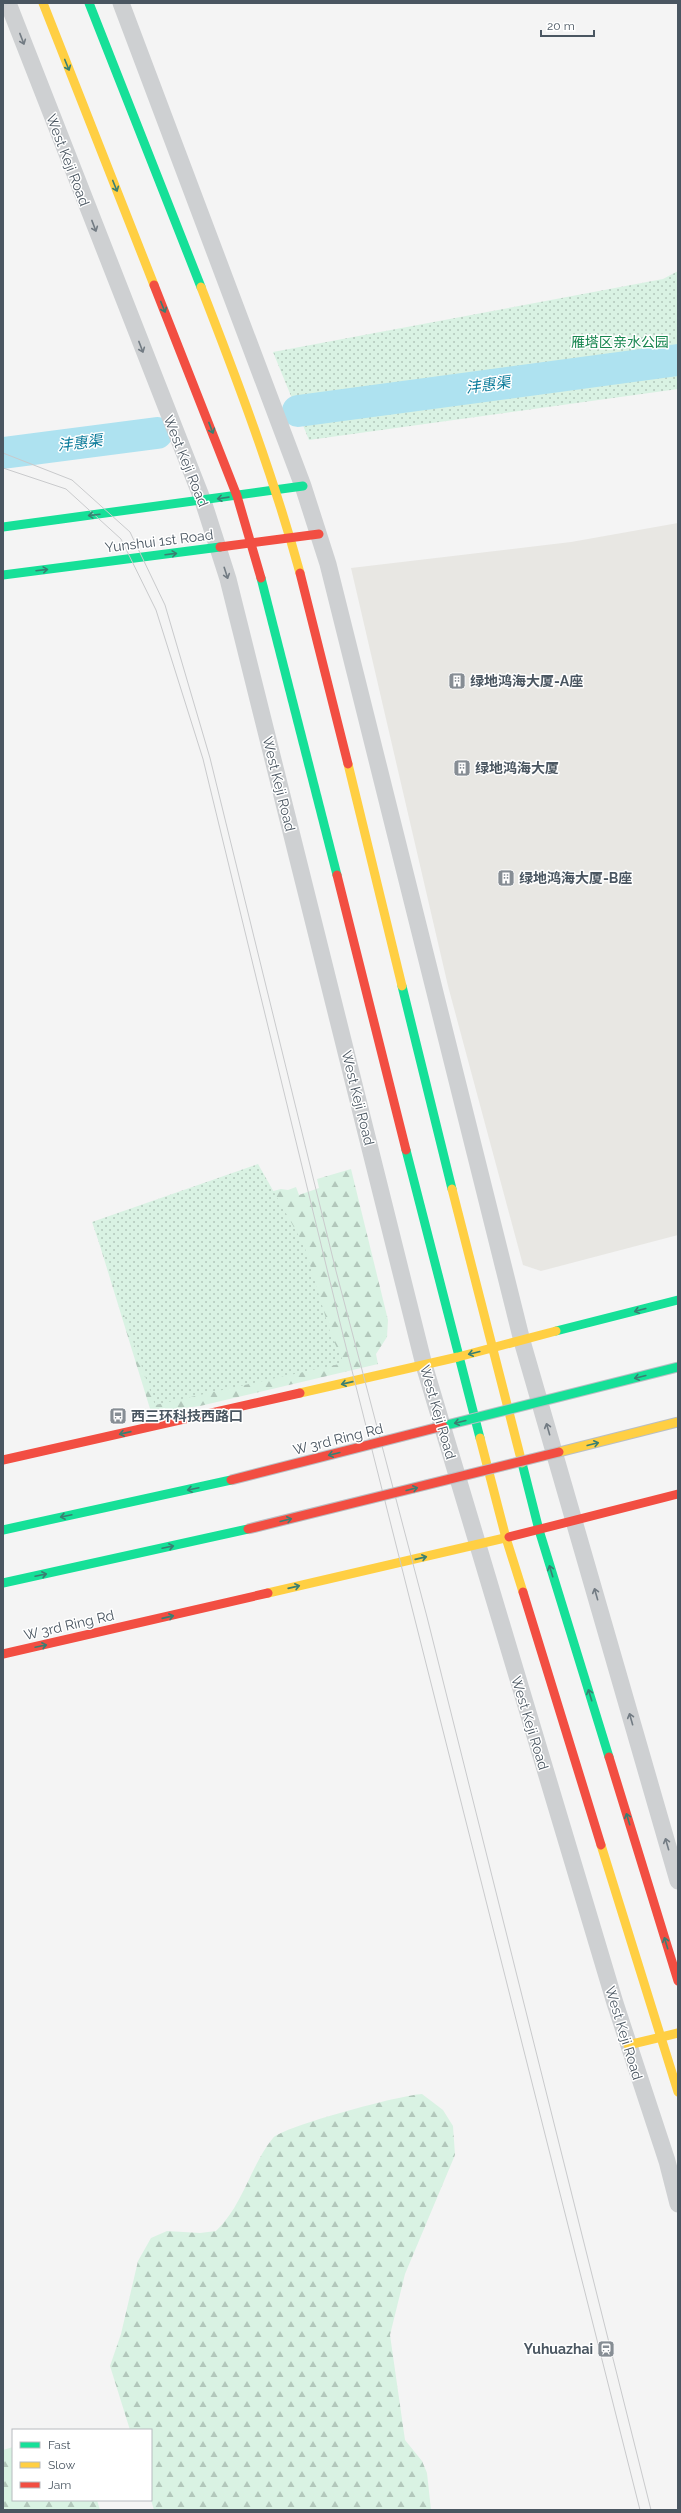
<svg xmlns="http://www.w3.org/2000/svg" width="681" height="2513" viewBox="0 0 681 2513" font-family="Raleway,'Noto Sans SC',sans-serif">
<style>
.commercial{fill:#e8e7e3}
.forest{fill:url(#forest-firs)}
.park{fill:url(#park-dots)}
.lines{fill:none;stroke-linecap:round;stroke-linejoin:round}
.river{stroke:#aee2f0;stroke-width:32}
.street{stroke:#ced0d2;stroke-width:17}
.fast{stroke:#16e098;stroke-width:9}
.slow{stroke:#ffcf43;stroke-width:9}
.jam{stroke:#f24e42;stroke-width:9}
.tram{stroke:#c9cacc;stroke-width:1}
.fast-bridge-casing{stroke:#b9bec3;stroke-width:11;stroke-linecap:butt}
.slow-bridge-casing{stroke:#b9bec3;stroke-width:11;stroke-linecap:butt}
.jam-bridge-casing{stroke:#b9bec3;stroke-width:11;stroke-linecap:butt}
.fast-bridge{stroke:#16e098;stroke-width:9}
.slow-bridge{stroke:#ffcf43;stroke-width:9}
.jam-bridge{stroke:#f24e42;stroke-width:9}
.oneway{stroke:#727b83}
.oneway2{stroke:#3a7f72}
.labels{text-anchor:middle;stroke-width:3;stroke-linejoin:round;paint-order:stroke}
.street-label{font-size:14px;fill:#4a5661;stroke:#fff}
.park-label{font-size:14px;fill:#17864f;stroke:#fff}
.poi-label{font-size:14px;font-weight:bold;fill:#4a5661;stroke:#fff;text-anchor:start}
.water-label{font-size:15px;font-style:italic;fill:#0c7c9b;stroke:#fff}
</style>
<defs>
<pattern id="forest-firs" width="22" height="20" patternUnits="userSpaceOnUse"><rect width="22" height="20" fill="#d9f2e3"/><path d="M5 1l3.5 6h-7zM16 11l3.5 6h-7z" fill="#b2c7bb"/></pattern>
<pattern id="park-dots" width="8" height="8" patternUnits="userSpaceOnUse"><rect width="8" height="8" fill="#d9f2e3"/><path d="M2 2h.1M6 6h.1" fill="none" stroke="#b2c7bb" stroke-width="1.8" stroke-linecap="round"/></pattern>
</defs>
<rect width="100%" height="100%" fill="#f4f4f4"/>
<path class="commercial" d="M678,523v712l-137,36 -18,-6 -75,-279 -97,-418 220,-26z"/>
<g class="forest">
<path d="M351,1169l37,151 -1,17 -11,17 2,10 -178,42 -49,6 -54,-176 184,-47 7,1 8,-3 3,8 20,-7 -2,-9z"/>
<path d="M422,2094l21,16 10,16 2,29 -50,119 -15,61 15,105 17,21 5,12 4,37h-277l-3,-10v-70h-21l-20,-64 11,-32 17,-73 13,-23 16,-7 33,2 16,-2c28,-27 34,-65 57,-93 11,-12 128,-43 149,-44z"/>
<path d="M13,2447v53h84l3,10h-97v-60z"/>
</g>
<g class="park">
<path d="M678,271v118l-369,51 -36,-88 390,-73z"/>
<path d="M258,1164l46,81 27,90 13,28 -189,42 -63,-183z"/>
</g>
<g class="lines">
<g class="river">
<path d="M298,411l380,-51"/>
<path d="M3,453l154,-20"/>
</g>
<g class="street">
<path d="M8,3l195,498 25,78 196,786 191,638 52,158 11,43"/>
<path d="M121,3l182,483 25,78 194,777 156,540"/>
</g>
<g class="fast">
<path d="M89,3l112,284"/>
<path d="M3,527l300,-41"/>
<path d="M3,575l217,-28"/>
<path d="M261,578l76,297"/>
<path d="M402,986l50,203"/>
<path d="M406,1150l74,288"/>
<path d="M556,1331l122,-31"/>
<path d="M522,1463l17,67 70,227"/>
<path d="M3,1530l228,-50"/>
<path d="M3,1583l245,-54"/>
</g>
<g class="slow">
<path d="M43,3l111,282"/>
<path d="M201,287c37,95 72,188 99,286"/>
<path d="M348,764l54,222"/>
<path d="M452,1189l70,274"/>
<path d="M300,1393l158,-36 98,-26"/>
<path d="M480,1438l26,100 17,54"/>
<path d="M268,1593l241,-56"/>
<path d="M601,1845l77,247"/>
<path d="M628,2045l50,-12"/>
</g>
<g class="jam">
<path d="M154,285l83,211 24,82"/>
<path d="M220,547l99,-13"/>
<path d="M300,573l48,191"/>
<path d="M337,875l69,275"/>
<path d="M3,1460l297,-67"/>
<path d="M509,1537l169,-43"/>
<path d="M523,1592l78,253"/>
<path d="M3,1654l265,-61"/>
<path d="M609,1757l69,224"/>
</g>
<g class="tram">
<path d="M3,453l69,27 58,52 35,73 45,153 126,513 91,346 224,893"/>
<path d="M3,468l63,21 55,50 35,71 47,149 141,580 296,1171"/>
</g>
<g class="fast-bridge-casing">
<path id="fast-bridge" d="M443,1426l235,-59"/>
</g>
<g class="slow-bridge-casing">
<path id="slow-bridge" d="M559,1452l119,-30"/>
</g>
<g class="jam-bridge-casing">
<g id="jam-bridge">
<path d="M231,1480l212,-54"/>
<path d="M248,1529l311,-77"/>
</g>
</g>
<use href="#fast-bridge" class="fast-bridge"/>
<use href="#slow-bridge" class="slow-bridge"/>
<use href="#jam-bridge" class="jam-bridge"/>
</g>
<defs><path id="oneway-shaft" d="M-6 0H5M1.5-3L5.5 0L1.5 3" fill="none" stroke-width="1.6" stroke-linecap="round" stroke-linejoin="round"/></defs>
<g class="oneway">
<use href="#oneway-shaft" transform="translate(22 39) rotate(69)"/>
<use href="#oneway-shaft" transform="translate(94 226) rotate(69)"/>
<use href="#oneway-shaft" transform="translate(141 347) rotate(69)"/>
<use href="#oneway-shaft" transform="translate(226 573) rotate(72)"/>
<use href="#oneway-shaft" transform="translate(548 1429) rotate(-106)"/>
<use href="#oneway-shaft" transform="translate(596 1594) rotate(-106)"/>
<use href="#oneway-shaft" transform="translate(631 1719) rotate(-106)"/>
<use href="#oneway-shaft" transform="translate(667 1844) rotate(-106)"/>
</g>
<g class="oneway2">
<use href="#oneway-shaft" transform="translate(67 65) rotate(68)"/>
<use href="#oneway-shaft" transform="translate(115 186) rotate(68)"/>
<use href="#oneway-shaft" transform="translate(163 307) rotate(68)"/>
<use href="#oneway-shaft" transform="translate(211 428) rotate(69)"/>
<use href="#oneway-shaft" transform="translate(223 498) rotate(172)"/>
<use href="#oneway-shaft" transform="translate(94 515) rotate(173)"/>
<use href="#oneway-shaft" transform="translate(171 554) rotate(-7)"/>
<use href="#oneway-shaft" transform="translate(42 570) rotate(-7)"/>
<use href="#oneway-shaft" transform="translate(640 1310) rotate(165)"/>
<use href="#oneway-shaft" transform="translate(474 1353) rotate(166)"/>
<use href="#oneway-shaft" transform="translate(640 1377) rotate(166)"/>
<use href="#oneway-shaft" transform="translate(347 1383) rotate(167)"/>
<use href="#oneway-shaft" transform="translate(460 1422) rotate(166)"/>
<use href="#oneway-shaft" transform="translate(125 1433) rotate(167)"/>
<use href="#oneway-shaft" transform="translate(593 1444) rotate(-14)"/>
<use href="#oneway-shaft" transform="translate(334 1454) rotate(166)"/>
<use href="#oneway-shaft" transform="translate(193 1489) rotate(168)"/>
<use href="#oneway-shaft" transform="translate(412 1489) rotate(-14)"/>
<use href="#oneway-shaft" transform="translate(66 1516) rotate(168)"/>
<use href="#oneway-shaft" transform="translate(286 1520) rotate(-14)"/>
<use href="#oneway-shaft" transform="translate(168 1547) rotate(-12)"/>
<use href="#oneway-shaft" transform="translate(421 1558) rotate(-13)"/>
<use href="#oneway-shaft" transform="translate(551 1571) rotate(-107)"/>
<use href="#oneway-shaft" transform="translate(41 1575) rotate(-12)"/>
<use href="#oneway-shaft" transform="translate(294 1587) rotate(-13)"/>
<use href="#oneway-shaft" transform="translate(168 1617) rotate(-13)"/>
<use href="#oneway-shaft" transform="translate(41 1646) rotate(-12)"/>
<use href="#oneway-shaft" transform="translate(590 1695) rotate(-107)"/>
<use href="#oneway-shaft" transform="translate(628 1819) rotate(-107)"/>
<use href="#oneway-shaft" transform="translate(666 1943) rotate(-107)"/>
</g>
<defs>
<g id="building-square" transform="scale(0.9)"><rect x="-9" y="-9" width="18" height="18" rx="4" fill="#868d94" stroke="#fff"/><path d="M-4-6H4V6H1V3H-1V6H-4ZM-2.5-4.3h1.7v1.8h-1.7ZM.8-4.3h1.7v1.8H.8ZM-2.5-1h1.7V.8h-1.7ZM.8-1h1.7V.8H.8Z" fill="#fff"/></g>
<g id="bus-square" transform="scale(0.9)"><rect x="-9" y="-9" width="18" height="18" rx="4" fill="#868d94" stroke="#fff"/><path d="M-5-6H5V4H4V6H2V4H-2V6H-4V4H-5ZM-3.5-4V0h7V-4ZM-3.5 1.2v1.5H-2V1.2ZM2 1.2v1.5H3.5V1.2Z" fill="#fff"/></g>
<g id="station-square" transform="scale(0.9)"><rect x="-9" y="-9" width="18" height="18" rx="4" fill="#868d94" stroke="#fff"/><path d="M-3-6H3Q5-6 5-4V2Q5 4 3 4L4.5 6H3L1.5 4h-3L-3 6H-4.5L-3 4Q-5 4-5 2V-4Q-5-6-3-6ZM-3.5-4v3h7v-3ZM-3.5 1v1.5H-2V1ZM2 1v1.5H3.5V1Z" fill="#fff"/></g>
</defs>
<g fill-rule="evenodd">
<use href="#building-square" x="457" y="681"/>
<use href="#building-square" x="462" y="768"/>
<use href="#building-square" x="506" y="878"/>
<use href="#bus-square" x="118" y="1416"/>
<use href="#station-square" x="606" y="2349"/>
</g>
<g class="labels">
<g class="street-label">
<text transform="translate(68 160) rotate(69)" y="5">West Keji Road</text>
<text transform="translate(186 461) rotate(68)" y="5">West Keji Road</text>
<text transform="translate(159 541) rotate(-7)" y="5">Yunshui 1st Road</text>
<text transform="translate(279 784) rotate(76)" y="5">West Keji Road</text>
<text transform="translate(358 1098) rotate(76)" y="5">West Keji Road</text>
<text transform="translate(438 1412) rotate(74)" y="5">West Keji Road</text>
<text transform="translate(338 1439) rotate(-14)" y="5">W 3rd Ring Rd</text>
<text transform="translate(69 1625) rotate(-13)" y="5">W 3rd Ring Rd</text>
<text transform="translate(530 1723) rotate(73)" y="5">West Keji Road</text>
<text transform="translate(624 2033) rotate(73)" y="5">West Keji Road</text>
</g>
<g class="park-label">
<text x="620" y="347">雁塔区亲水公园</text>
</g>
<g class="poi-label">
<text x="470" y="686">绿地鸿海大厦-A座</text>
<text x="475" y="773">绿地鸿海大厦</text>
<text x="519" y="883">绿地鸿海大厦-B座</text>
<text x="131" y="1421">西三环科技西路口</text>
<text x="593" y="2354" text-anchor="end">Yuhuazhai</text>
</g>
<g class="water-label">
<text transform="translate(488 385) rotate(-8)" y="5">沣惠渠</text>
<text transform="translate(80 443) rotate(-7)" y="5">沣惠渠</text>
</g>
</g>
<rect width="681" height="2513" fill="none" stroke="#4a5661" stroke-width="8"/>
<rect x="12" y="2429" width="140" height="72" fill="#ffffff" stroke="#b7bbc0"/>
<rect x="20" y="2442" width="20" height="6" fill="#16e098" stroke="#b7bbc0"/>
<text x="48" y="2449" font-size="12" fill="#4a5661">Fast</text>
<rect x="20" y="2462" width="20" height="6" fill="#ffcf43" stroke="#b7bbc0"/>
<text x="48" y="2469" font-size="12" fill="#4a5661">Slow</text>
<rect x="20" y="2482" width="20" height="6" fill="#f24e42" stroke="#b7bbc0"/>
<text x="48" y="2489" font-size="12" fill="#4a5661">Jam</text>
<path d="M541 30v6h53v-6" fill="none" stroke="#4a5661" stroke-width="2"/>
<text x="547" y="30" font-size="12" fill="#4a5661" stroke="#ffffff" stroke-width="3" paint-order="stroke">20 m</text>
</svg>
